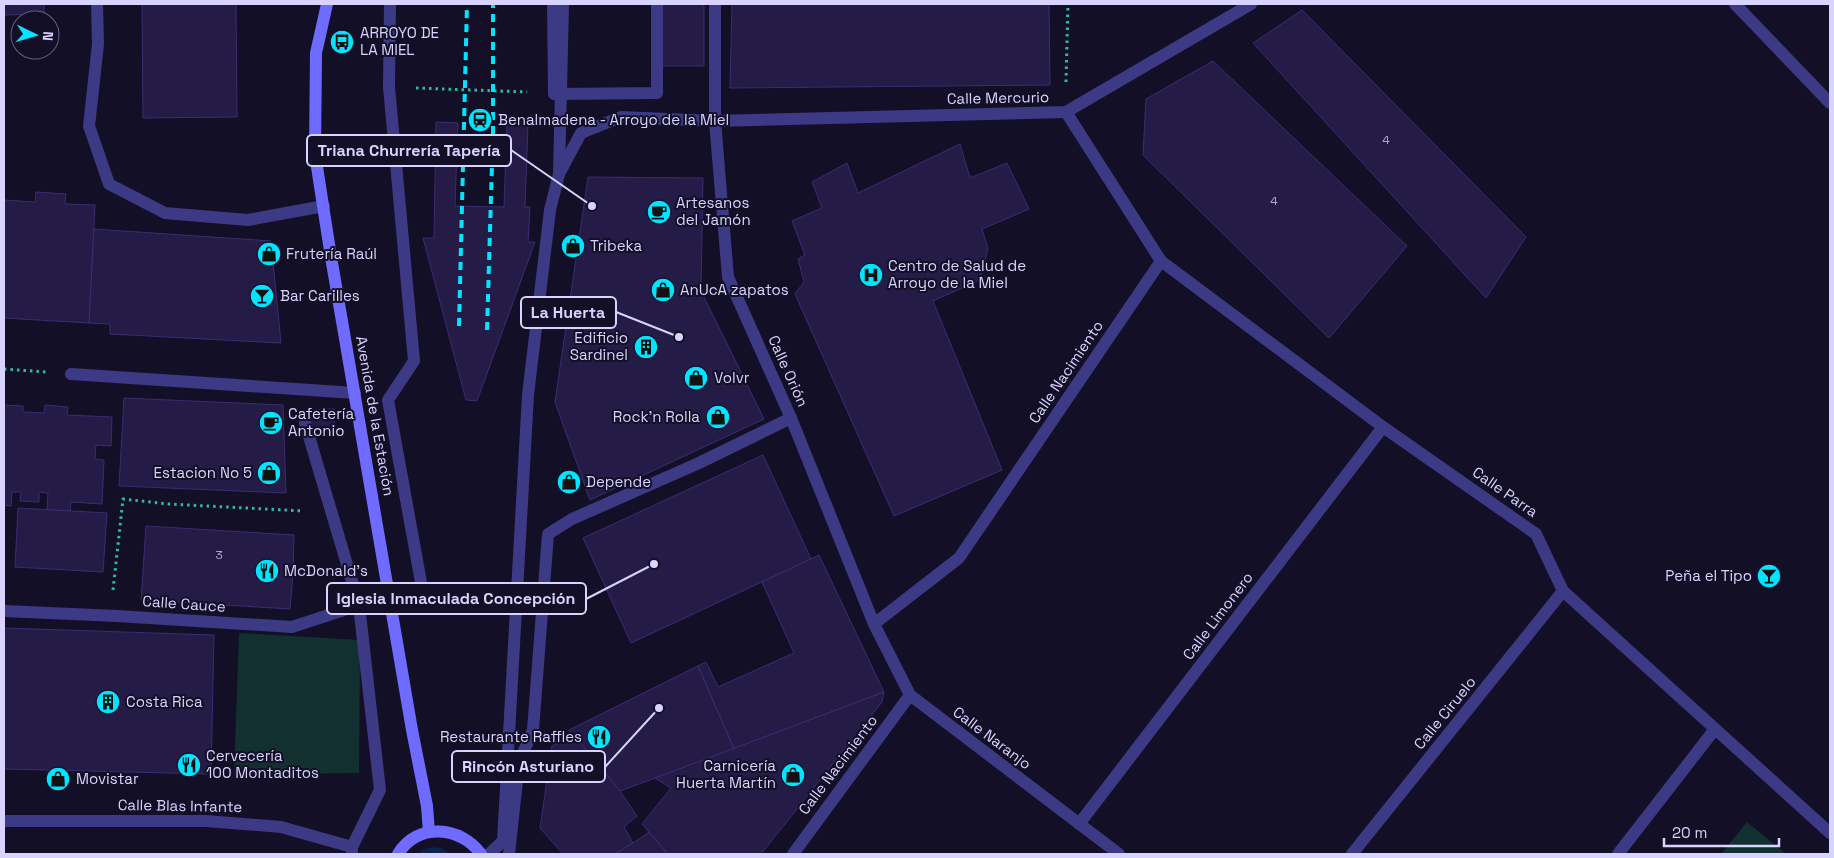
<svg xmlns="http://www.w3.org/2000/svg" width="1834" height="858" viewBox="0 0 1834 858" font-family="'Space Grotesk',sans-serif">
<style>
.green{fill:#12302f}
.water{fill:#0c2248}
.building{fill:#241b47;stroke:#3b2d73}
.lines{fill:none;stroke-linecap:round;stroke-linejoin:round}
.path{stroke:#2fb8b0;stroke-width:3;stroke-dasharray:2.5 4;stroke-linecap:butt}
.service{stroke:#3d3a85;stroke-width:12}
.pedestrian{stroke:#3d3a85;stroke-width:12}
.minor{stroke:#3d3a85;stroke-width:12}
.secondary{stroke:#6f6bff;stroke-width:12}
.rail{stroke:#00e5ff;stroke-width:4;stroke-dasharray:8 6;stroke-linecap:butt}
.labels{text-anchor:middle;stroke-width:4;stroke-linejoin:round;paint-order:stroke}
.number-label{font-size:12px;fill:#aca6d1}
.poi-label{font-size:15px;fill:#d9d4ff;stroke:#130f26;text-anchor:start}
.street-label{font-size:15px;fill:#d9d4ff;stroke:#130f26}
.leader{fill:none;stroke:#d9d4ff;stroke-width:2}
.callout-dot{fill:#d9d4ff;stroke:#130f26;stroke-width:2}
.callout{fill:#130f26;stroke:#d9d4ff;stroke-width:2}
.callout-label{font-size:16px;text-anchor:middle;font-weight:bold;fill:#d9d4ff}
</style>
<rect width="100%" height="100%" fill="#130f26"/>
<g class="green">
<path d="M239,633l121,7 -1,133 -125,2z"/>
<path d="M1747,822l39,32h-65z"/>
</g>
<path class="water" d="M432,847l9,1 10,6h-34l7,-5z"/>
<g class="building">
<path d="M4,4h40v10l-40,1z"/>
<path d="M142,4h94l1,113 -94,1z"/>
<path d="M656,4h48v62h-47z"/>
<path d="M732,4h317l1,81 -320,3z"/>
<path d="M1302,10l224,227 -40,61 -233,-255z"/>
<path d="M1213,61l194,185 -78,92 -186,-183 3,-56z"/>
<path d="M436,122l22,1 -3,83 49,1 3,-84 21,1 -3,83h5l-2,35h7l-58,159 -11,-1 -43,-162h11z"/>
<path d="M960,144l10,34 37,-15 22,46 -47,20 6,19 -8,32 -47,21 69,169 -108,46 -99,-222 9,-12 -6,-23 7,-4 -13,-34 30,-13 -10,-26 35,-19 11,30z"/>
<path d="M588,177l115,1 -2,113 63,128 -174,81 -35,-98z"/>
<path d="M36,192l30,2 -1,10 30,1 -6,118 -85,-5v-118l31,2z"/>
<path d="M94,229l177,12 10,102 -171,-9v-10l-21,-1z"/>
<path d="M124,398l159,7 3,88 -167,-7z"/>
<path d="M4,405l19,1v6l21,1 1,-8 23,2 -1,8 45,2 -1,29 -15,-1 -1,14 9,1 -2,44 -31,-2 -1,9 -23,-1 1,-17 -9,-1v10l-19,-1 1,-9h-9l-1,14 -7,-1z"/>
<path d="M334,409l1,20h-25v-19z"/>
<path d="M763,455l48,104 -180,84 -48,-105z"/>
<path d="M18,508l89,5 -4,59 -88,-5z"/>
<path d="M146,526l148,9 -1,39 -3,35 -149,-9z"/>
<path d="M819,555l65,137 -150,57 -36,-83 8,-4 12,25 76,-34 -32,-71z"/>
<path d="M4,628l210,7 -3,139 -207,-5z"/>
<path d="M698,666l36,83 -114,42 -51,-61z"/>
<path d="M884,692l-2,10 -121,152h-93l-26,-30 29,-36 -16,-10z"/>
<path d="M574,735l46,56 17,25 -13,11 9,16 -18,11h-52l-23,-26 12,-82z"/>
<path d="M649,832l19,22h-53l18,-11z"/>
</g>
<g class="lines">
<g class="path">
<path d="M1066,82l2,-78"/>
<path d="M416,88l111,4"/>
<path d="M4,369l42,3"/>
<path d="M113,590l10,-91 45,5 136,7"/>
</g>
<g class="service">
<path d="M559,174l4,-170"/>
<path d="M71,374l284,19"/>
<path d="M489,854l14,-13 25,-446 22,-185"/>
</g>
<g class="pedestrian">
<path d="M390,4l-1,83 25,274 -26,39 36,199"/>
<path d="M553,4l1,90 103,-1v-89"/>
<path d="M305,423l54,182 21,185 -28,57v7"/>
<path d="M117,616l175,11 67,-22"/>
<path d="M4,821h202l75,6 71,20"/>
<path d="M509,854l10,-92 14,-32 15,-196 24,-15 127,-56 92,-45"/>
<path d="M793,854l117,-159"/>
<path d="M1618,854l97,-125"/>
</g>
<g class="minor">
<path d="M97,4l1,40 -9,82 20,58 56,29 83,7 76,-14"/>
<path d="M715,4v117l13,156 63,141 83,206 36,71 209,159"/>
<path d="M1735,4l95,99"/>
<path d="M550,210l9,-36 22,-41 40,-16 94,4 351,-9 185,-108"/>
<path d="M1161,261l222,166 153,107 27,57 267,242"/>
<path d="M4,611l113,5"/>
<path d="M874,624l85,-66 202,-297 -95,-149"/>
<path d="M1079,824l304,-397"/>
<path d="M1352,854l211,-263"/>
</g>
<g class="secondary">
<path d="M327,4l-11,49 -1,101 16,103 81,473 15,76 2,26"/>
<path d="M398,854c19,-32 63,-28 83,0"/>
</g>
<g class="rail">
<path d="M459,326l8,-322"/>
<path d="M487,330l6,-199v-127"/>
</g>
</g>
<defs>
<g id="bus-disc" transform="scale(1.25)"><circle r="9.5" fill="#00e5ff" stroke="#130f26"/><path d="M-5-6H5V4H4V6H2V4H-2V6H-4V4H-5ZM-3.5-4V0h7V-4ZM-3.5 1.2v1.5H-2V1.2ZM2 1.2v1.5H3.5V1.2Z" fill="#111"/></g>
<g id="station-disc" transform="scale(1.25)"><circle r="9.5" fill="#00e5ff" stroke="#130f26"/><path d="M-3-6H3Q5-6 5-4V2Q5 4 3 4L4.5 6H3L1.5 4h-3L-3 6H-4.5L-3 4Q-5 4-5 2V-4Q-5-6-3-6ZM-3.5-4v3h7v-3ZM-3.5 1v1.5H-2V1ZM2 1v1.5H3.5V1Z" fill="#111"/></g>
<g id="cafe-disc" transform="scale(1.25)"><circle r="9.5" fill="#00e5ff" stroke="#130f26"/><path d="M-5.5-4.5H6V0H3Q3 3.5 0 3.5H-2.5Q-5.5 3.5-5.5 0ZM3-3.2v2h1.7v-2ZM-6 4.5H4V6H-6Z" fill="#111"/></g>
<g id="shop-disc" transform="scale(1.25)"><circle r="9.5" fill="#00e5ff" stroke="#130f26"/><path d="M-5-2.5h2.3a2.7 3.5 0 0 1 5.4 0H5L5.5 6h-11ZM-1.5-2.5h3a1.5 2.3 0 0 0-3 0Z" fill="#111"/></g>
<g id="hospital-disc" transform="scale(1.25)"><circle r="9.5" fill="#00e5ff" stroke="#130f26"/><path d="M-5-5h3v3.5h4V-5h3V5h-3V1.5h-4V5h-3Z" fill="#111"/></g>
<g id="bar-disc" transform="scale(1.25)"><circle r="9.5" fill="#00e5ff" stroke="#130f26"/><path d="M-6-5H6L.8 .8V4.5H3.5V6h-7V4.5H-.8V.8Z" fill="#111"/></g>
<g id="building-disc" transform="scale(1.25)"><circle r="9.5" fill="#00e5ff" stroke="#130f26"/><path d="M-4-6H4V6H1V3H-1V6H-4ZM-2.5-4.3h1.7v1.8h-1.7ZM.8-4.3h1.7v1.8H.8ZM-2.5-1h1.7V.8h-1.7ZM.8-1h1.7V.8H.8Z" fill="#111"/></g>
<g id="restaurant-disc" transform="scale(1.25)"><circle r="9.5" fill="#00e5ff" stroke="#130f26"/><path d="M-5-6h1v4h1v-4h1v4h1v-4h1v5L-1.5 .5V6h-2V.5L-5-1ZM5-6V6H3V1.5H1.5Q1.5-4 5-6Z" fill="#111"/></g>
</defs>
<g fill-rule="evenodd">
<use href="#bus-disc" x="342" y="42"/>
<use href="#station-disc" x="480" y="120"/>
<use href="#cafe-disc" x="659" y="212"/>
<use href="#shop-disc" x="573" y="246"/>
<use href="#shop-disc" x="269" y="254"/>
<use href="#hospital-disc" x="871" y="275"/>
<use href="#shop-disc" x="663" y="290"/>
<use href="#bar-disc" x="262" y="296"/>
<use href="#building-disc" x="646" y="347"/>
<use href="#shop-disc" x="696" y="378"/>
<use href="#shop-disc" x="718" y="417"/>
<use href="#cafe-disc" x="271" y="423"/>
<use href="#shop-disc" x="269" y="473"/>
<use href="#shop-disc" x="569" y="482"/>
<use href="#restaurant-disc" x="267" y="571"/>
<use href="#bar-disc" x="1769" y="576"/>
<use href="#building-disc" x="108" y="702"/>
<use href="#restaurant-disc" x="599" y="737"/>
<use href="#restaurant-disc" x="189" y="765"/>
<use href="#shop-disc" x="793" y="775"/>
<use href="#shop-disc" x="58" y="779"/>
</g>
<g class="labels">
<g class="number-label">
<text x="1386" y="144">4</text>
<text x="1274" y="205">4</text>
<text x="219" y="559">3</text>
</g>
<g class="poi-label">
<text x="360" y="38">ARROYO DE<tspan x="360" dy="17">LA MIEL</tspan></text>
<text x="498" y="125">Benalmadena - Arroyo de la Miel</text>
<text x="676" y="208">Artesanos<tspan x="676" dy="17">del Jamón</tspan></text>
<text x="590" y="251">Tribeka</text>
<text x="286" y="259">Frutería Raúl</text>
<text x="888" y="271">Centro de Salud de<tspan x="888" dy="17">Arroyo de la Miel</tspan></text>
<text x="680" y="295">AnUcA zapatos</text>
<text x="280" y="301">Bar Carilles</text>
<text x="628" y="343" text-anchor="end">Edificio<tspan x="628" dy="17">Sardinel</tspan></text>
<text x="714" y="383">Volvr</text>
<text x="288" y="419">Cafetería<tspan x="288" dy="17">Antonio</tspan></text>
<text x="700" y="422" text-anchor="end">Rock'n Rolla</text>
<text x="252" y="478" text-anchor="end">Estacion No 5</text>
<text x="586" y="487">Depende</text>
<text x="284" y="576">McDonald's</text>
<text x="1752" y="581" text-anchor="end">Peña el Tipo</text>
<text x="126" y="707">Costa Rica</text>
<text x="582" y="742" text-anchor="end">Restaurante Raffles</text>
<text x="206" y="761">Cervecería<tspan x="206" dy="17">100 Montaditos</tspan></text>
<text x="776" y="771" text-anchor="end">Carnicería<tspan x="776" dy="17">Huerta Martín</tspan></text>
<text x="76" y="784">Movistar</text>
</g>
<g class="street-label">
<text transform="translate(998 98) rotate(-1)" y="5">Calle Mercurio</text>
<text transform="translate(788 371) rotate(66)" y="5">Calle Orión</text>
<text transform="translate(1066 372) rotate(-56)" y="5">Calle Nacimiento</text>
<text transform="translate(375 416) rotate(80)" y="5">Avenida de la Estación</text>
<text transform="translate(1505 492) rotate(35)" y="5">Calle Parra</text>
<text transform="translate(184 604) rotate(4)" y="5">Calle Cauce</text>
<text transform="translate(1218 616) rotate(-53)" y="5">Calle Limonero</text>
<text transform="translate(1445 713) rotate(-51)" y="5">Calle Ciruelo</text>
<text transform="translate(992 738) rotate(37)" y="5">Calle Naranjo</text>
<text transform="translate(838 765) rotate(-53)" y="5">Calle Nacimiento</text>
<text transform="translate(180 806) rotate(1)" y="5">Calle Blas Infante</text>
</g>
</g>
<path class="leader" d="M592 206L511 150M679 337L616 312M654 564L586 599M659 708L605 767"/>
<g class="callout-dot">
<circle cx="592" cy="206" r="5"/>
<circle cx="679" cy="337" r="5"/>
<circle cx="654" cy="564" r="5"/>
<circle cx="659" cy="708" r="5"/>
</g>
<g class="callout">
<rect x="307" y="135" width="204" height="31" rx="5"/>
<rect x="521" y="297" width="95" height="31" rx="5"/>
<rect x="327" y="583" width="259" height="31" rx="5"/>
<rect x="452" y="751" width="153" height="31" rx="5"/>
</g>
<g class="callout-label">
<text x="409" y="156">Triana Churrería Tapería</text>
<text x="568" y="318">La Huerta</text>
<text x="456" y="604">Iglesia Inmaculada Concepción</text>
<text x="528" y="772">Rincón Asturiano</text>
</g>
<rect width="1834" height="858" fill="none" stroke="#d9d4ff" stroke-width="10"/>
<g transform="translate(35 35) rotate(95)"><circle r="24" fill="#130f26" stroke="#625e7d"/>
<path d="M0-4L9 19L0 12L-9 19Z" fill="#00e5ff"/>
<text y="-8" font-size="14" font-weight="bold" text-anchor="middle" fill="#d9d4ff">N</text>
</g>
<path d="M1664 838v8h115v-8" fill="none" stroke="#d9d4ff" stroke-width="2.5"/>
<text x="1672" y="838" font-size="15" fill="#d9d4ff" stroke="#130f26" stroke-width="4" paint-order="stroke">20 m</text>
</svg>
